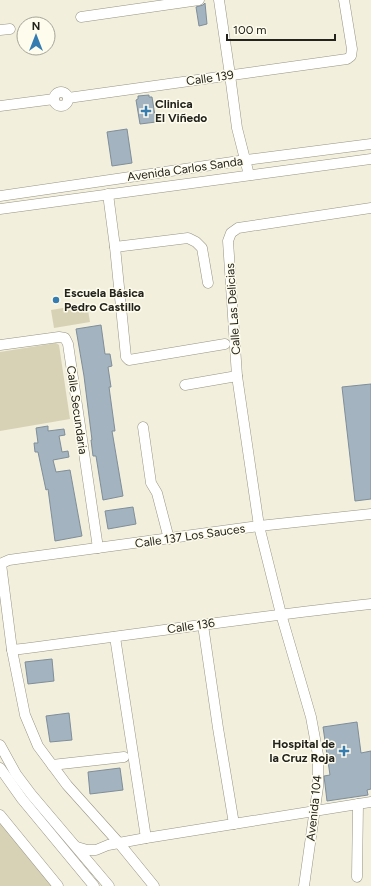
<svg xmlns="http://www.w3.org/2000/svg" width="371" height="886" viewBox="0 0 371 886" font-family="Figtree,sans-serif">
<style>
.green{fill:#d7d2b5}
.building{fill:#a4b3c0;stroke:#7f8e9a}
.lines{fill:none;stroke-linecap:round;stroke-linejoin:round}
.minor-casing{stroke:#979483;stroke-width:11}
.minor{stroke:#fff;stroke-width:10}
.poi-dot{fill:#357db1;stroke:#fefced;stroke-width:1.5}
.labels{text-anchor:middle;stroke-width:3;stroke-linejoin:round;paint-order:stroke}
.street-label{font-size:12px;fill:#23221c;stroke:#fefced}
.poi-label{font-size:12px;font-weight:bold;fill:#23221c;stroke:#fefced;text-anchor:start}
</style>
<rect width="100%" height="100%" fill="#f2efdc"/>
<g class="green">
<path d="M87,304l3,18 -36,6 -3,-18z"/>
<path d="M56,343l3,2 11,74 -70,12v-79z"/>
<path d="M0,823l53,63h-53z"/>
</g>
<g class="building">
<path d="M205,3l2,21 -8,2 -3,-19 7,-2z"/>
<path d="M149,95v2h3l4,25 -16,2 -4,-24 2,-1v-3z"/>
<path d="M127,129l5,34 -20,3 -5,-34z"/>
<path d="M101,325l4,29h5l2,12 -4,1 3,20h-2l6,44h-3l11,65 -20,4 -7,-44h-3l-2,-16h1l-8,-64 -8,-47z"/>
<path d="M371,384v115l-16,2 -13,-114z"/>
<path d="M48,426v5l16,-2 1,6 -6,1 3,16 6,-1 1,6 -16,3 3,12 14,-2 12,66 -27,5 -7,-52 -2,1 -8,-38h-3l-1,-9h4l-2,-15z"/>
<path d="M133,507l3,17 -28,5 -3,-18z"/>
<path d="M52,659l2,22 -26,3 -3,-22z"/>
<path d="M69,713l3,27 -22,2 -4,-26z"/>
<path d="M357,722l4,31 10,-2v38l-4,1 1,5 -41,6 -3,-25 6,-1 -7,-48z"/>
<path d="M120,768l3,22 -33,4 -2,-22z"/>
</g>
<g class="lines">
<g class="minor-casing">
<g id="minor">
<path d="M219,0l11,75 7,53 12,47"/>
<path d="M81,17l118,-17"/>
<path d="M0,30l10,-1"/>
<circle cx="61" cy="99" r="7"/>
<path d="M68,98l279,-39 4,-3 1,-7 -8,-49"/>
<path d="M0,106l54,-7"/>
<path d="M108,194l7,53 11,110 3,3 96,-16"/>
<path d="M0,196l246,-36 125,-16"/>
<path d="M0,209l371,-50"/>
<path d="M115,247l73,-9 8,4 6,6 6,35"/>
<path d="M0,345l59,-8 6,1 3,6 30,204"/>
<path d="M185,385l52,-9"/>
<path d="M143,427l8,56 6,10 12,46"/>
<path d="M0,564l9,-4 7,-1 243,-33 112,-12"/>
<path d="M1,564l11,86 13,65 13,31 29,39 52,58 35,43"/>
<path d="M203,625l15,103 16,96"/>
<path d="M115,637l31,201"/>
<path d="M12,650c120,-15 239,-33 359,-46"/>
<path d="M0,745l16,29 15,20 78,92"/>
<path d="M52,765l72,-8"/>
<path d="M0,768l22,31 72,87"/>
<path d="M0,815l58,71"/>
<path d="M77,847l10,3h9l12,-5 38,-7 225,-36"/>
<path d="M357,877l1,-73"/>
<path d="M304,886l14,-99v-32l-7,-38 -30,-103 -22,-88 -22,-150 -9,-135 3,-8 7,-5 133,-20"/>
</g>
</g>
<use href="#minor" class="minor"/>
</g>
<g class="poi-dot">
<path d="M144 105h4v4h4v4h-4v4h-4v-4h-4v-4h4z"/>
<circle cx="56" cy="300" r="4"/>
<path d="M342 745h4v4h4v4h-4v4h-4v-4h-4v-4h4z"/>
</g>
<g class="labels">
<g class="street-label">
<text transform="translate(210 78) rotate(-8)" y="4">Calle 139</text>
<text transform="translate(185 169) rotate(-8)" y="4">Avenida Carlos Sanda</text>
<text transform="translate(233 309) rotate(-94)" y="4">Calle Las Delicias</text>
<text transform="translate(77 410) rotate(82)" y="4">Calle Secundaria</text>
<text transform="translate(190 536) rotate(-8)" y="4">Calle 137 Los Sauces</text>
<text transform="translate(191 626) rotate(-8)" y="4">Calle 136</text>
<text transform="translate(314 808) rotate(-84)" y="4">Avenida 104</text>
</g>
<g class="poi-label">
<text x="155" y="108">Clinica<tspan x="155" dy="14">El Viñedo</tspan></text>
<text x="64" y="297">Escuela Básica<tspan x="64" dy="14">Pedro Castillo</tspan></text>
<text x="335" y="748" text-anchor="end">Hospital de<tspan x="335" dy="14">la Cruz Roja</tspan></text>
</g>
</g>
<g transform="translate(36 36)"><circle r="19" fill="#fefced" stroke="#a6a599"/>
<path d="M0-3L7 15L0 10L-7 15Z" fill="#357db1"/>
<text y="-6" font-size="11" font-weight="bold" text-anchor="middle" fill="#23221c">N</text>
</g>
<path d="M227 34v6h108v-6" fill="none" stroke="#23221c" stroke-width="2"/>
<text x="233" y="34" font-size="12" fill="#23221c" stroke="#fefced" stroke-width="3" paint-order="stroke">100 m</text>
</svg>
